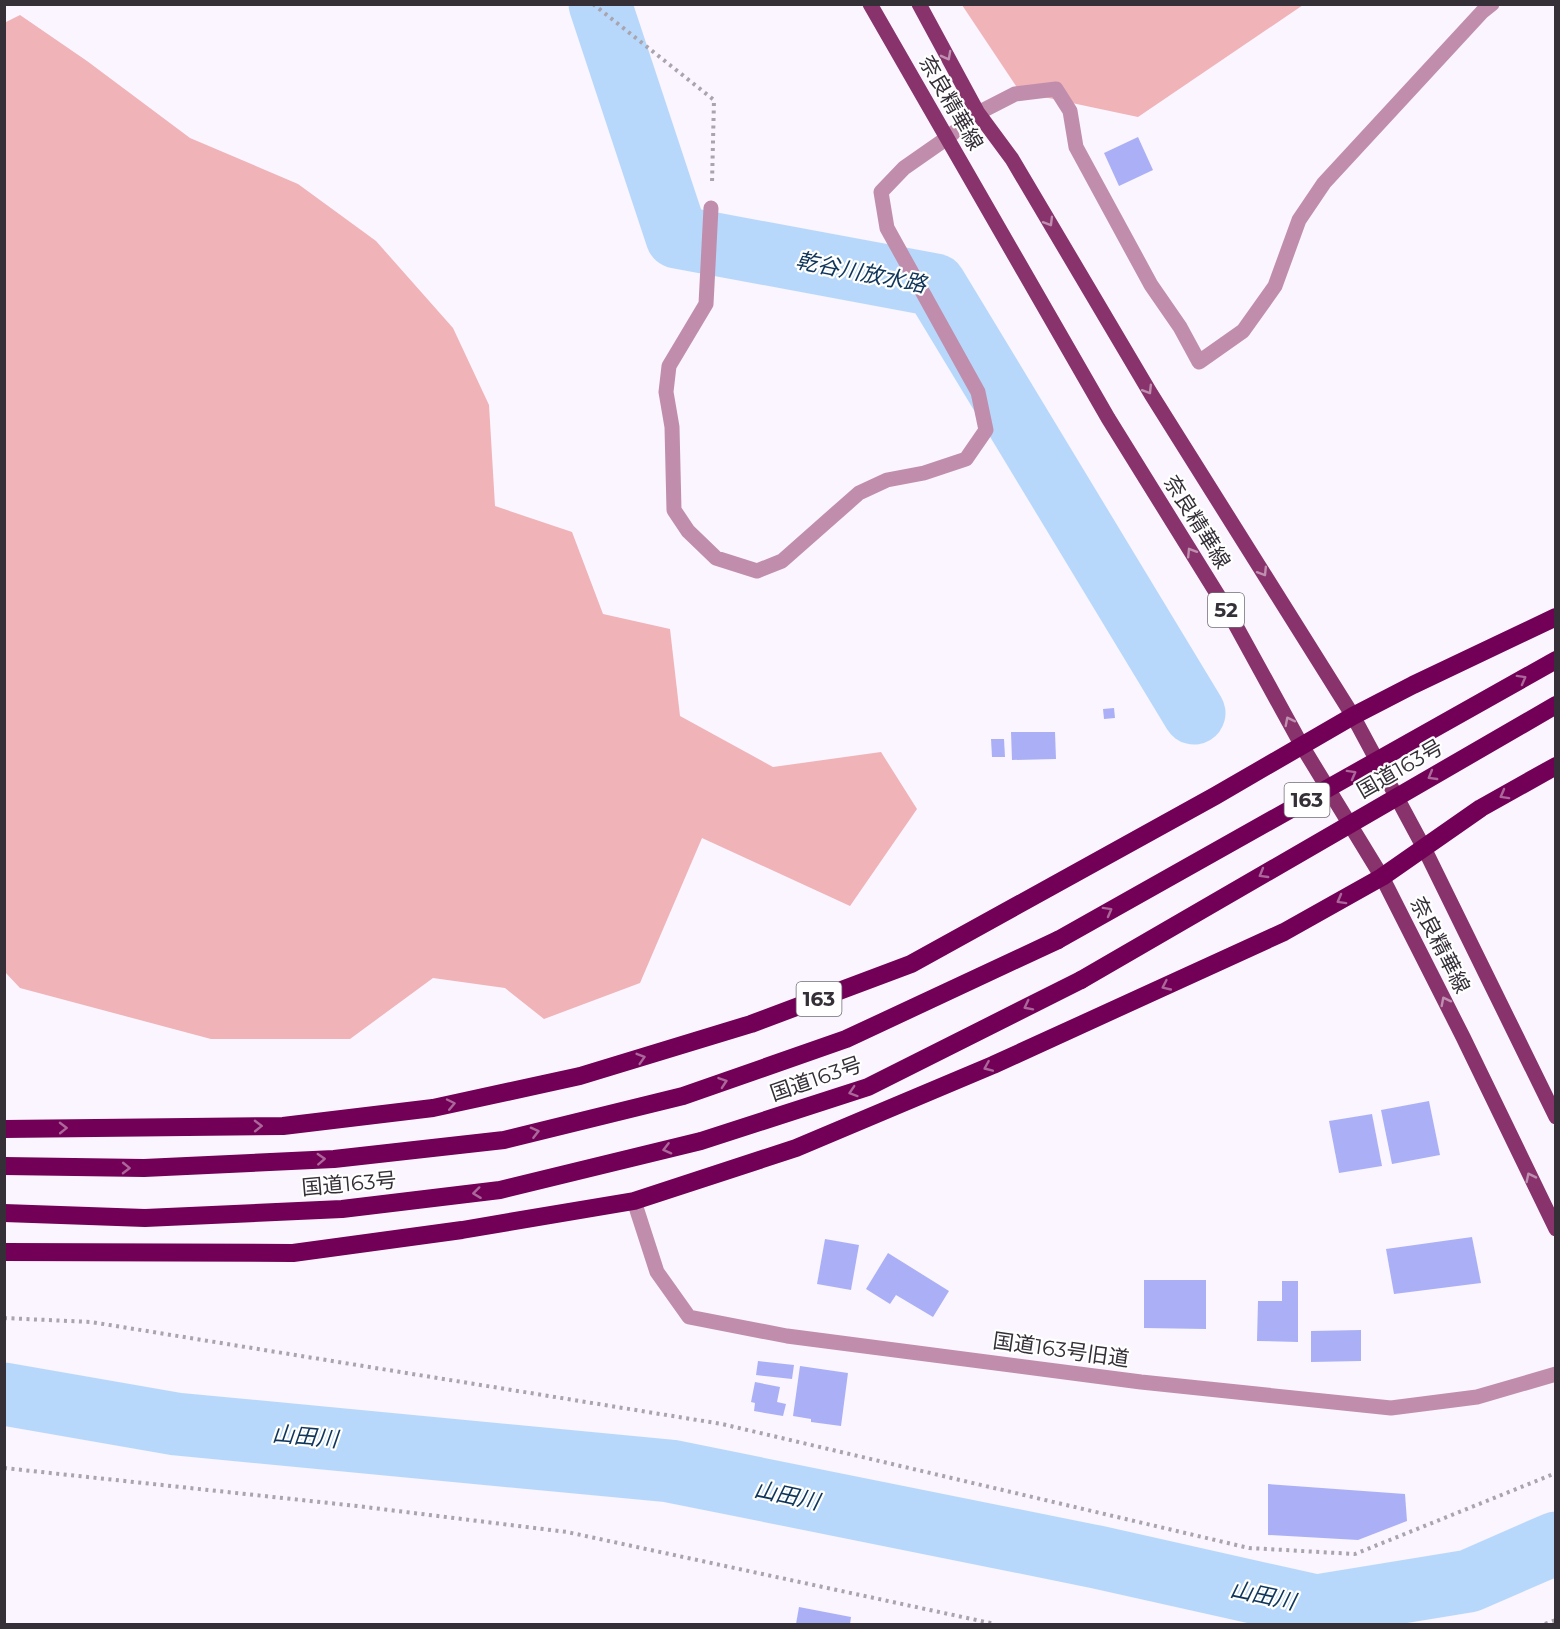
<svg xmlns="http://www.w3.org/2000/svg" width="1560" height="1629" viewBox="0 0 1560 1629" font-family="Montserrat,'Noto Sans JP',sans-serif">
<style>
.green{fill:#f0b3b8}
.water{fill:#b8d8fb;stroke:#91a5c0;stroke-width:1.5}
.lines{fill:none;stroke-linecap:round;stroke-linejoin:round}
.river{stroke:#b8d8fb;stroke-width:63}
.building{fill:#abb0f6}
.path{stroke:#a9a4ad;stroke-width:4;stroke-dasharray:3 4.5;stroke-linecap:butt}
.street{stroke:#c08eac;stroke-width:15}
.primary{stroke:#89336d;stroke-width:15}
.highway{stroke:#730057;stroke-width:18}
.highway-bridge{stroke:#730057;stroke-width:18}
.oneway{stroke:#be8faf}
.oneway2{stroke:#ab669a}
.labels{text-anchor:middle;stroke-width:4.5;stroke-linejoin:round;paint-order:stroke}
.shield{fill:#fff;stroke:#726d74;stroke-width:1.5}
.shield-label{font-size:20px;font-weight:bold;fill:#352f38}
.street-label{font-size:21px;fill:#352f38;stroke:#fff}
.water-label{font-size:22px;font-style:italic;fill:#0f365a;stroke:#fff}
</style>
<rect width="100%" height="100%" fill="#faf5fe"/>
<g class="green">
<path d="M962,5h341l-165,112 -118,-25z"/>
<path d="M20,15l67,46 103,77 108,46 78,57 77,87 36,77 6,101 77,26 31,82 67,15 10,87 93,51 108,-15 36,57 -67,97 -148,-68 -62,145 -96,36 -39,-31 -72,-10 -83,61h-139l-191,-51 -16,-17v-948z"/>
</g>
<path class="water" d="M1555,1514v51l-48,21 -38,-5z"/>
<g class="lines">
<g class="river">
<path d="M600,4l77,233 258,48 259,428"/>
<path d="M4,1394l172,30 494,47 427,86 219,49 153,-25 87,-38"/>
</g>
</g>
<g class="building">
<path d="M1138,137l15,33 -34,16 -15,-33z"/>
<path d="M1114,708l1,10 -11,1 -1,-10z"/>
<path d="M1011,732h44l1,27 -44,1z"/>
<path d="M991,739h13l1,18h-13z"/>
<path d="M1429,1101l11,54 -48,9 -11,-54z"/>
<path d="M1372,1114l10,52 -43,7 -10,-52z"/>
<path d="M1472,1237l9,46 -87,11 -8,-45z"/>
<path d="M825,1239l34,6 -8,45 -34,-6z"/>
<path d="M888,1253l61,38 -16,26 -37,-22 -6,9 -24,-15z"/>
<path d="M1144,1280h62v49l-62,-1z"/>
<path d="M1282,1281h16v61l-41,-1 1,-40h24z"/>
<path d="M1361,1330v31l-50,1v-31z"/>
<path d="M758,1361l36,4 -2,14 -36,-4z"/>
<path d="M800,1366l48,7 -7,53 -30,-4v-3l-18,-3z"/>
<path d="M755,1382l25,5 -3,15 9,2 -3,12 -29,-5 1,-8 -4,-1z"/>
<path d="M1268,1484l137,10 2,27 -49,19 -90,-5z"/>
<path d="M799,1607l52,10 -1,7h-54z"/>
</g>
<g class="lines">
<g class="path">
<path d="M593,4l121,96 -2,83"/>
<path d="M4,1318l87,4 631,102 527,124 106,6 201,-81"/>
<path d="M4,1468l353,38 210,26 428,92"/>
<path d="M1545,1624l11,-4"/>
</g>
<g class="street">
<path d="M711,208l-5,96 -37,62 -3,26 6,35 2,83 14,21 28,27 41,13 25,-10 77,-68 28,-13 37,-7 42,-14 20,-29 -8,-38 -91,-164 -6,-36 23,-24 43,-30 31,-25 37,-19 41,-5 14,22 6,36 75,138 29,42 19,35 44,-31 32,-45 24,-66 25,-37 158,-171 10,-8"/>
<path d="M634,1201l23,71 32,45 98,19 354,46 250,26 86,-11 79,-23"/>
</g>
<g class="primary">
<path d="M870,4l238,414 121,195 73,133 80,131 81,160 93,192"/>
<path d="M919,4l59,109 34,46 139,235 202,322 71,132 132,269"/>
</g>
<g class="highway">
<path d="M4,1129l279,-3 150,-18 147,-32 171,-52 160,-60 304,-168 138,-80 60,-31 143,-68"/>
<path d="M4,1166l140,2 190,-9 170,-19 179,-44 163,-57 212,-99"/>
<path d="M4,1213l141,5 197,-9 158,-19 201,-49 167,-54 213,-107"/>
<path d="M4,1252l289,1 169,-23 172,-29 162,-53 197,-83 291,-133 98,-55 99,-69 75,-42"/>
</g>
<g class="highway-bridge">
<path d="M1058,940l498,-280"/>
<path d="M1081,980l475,-275"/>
</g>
</g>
<defs><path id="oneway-chevron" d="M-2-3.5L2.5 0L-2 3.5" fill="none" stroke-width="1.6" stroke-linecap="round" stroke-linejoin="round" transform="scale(1.5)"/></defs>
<g class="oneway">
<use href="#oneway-chevron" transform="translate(947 56) rotate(62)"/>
<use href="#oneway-chevron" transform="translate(1049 222) rotate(59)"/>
<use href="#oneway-chevron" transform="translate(1148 390) rotate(58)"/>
<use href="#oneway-chevron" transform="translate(1191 552) rotate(-122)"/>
<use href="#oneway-chevron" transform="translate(1263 572) rotate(58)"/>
<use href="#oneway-chevron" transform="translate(1289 721) rotate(-117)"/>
<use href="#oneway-chevron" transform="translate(1445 1001) rotate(-117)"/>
<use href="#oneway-chevron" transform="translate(1530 1177) rotate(-116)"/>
</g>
<g class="oneway2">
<use href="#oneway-chevron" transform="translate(1522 679) rotate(-29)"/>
<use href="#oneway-chevron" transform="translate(1352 774) rotate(-29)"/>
<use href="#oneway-chevron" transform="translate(1432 776) rotate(150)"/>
<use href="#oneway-chevron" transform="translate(1504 795) rotate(151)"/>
<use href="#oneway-chevron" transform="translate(1263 874) rotate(150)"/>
<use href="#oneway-chevron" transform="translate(1341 900) rotate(151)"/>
<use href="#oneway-chevron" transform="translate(1108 911) rotate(-29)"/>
<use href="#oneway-chevron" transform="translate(1166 986) rotate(155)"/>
<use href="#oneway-chevron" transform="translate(1028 1006) rotate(153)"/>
<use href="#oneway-chevron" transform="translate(641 1058) rotate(-17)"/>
<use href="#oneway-chevron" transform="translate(988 1067) rotate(157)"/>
<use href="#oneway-chevron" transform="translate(723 1082) rotate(-19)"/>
<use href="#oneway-chevron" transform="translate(853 1092) rotate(162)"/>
<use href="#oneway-chevron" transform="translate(451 1104) rotate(-12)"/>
<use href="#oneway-chevron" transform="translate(258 1126) rotate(-1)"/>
<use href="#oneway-chevron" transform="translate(63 1128) rotate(-1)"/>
<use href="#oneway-chevron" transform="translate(535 1132) rotate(-14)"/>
<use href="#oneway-chevron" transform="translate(667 1149) rotate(166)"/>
<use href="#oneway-chevron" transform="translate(321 1159) rotate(-3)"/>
<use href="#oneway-chevron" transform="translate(126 1168) rotate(1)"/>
<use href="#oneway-chevron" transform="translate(477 1193) rotate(173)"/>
</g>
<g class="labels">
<g class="shield">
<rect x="1208" y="593" width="36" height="34" rx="4.5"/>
<rect x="1284.5" y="783" width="45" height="34" rx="4.5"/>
<rect x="796.5" y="982" width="45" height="34" rx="4.5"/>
</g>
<g class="shield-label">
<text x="1226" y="617">52</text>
<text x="1307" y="807">163</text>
<text x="819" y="1006">163</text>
</g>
<g class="street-label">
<text transform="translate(951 103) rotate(60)" y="7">奈良精華線</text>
<text transform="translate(1197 522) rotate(58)" y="7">奈良精華線</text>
<text transform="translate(1400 769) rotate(-30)" y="7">国道163号</text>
<text transform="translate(1440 945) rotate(63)" y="7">奈良精華線</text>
<text transform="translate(816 1079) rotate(-19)" y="7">国道163号</text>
<text transform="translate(349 1184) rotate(-5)" y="7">国道163号</text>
<text transform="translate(1061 1350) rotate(8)" y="7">国道163号旧道</text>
</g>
<g class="water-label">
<text transform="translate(861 272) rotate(11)" y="8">乾谷川放水路</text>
<text transform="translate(305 1436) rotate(5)" y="8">山田川</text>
<text transform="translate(787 1495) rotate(12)" y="8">山田川</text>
<text transform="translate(1263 1595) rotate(12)" y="8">山田川</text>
</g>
</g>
<rect width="1560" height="1629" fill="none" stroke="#352f38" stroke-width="12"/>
</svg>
